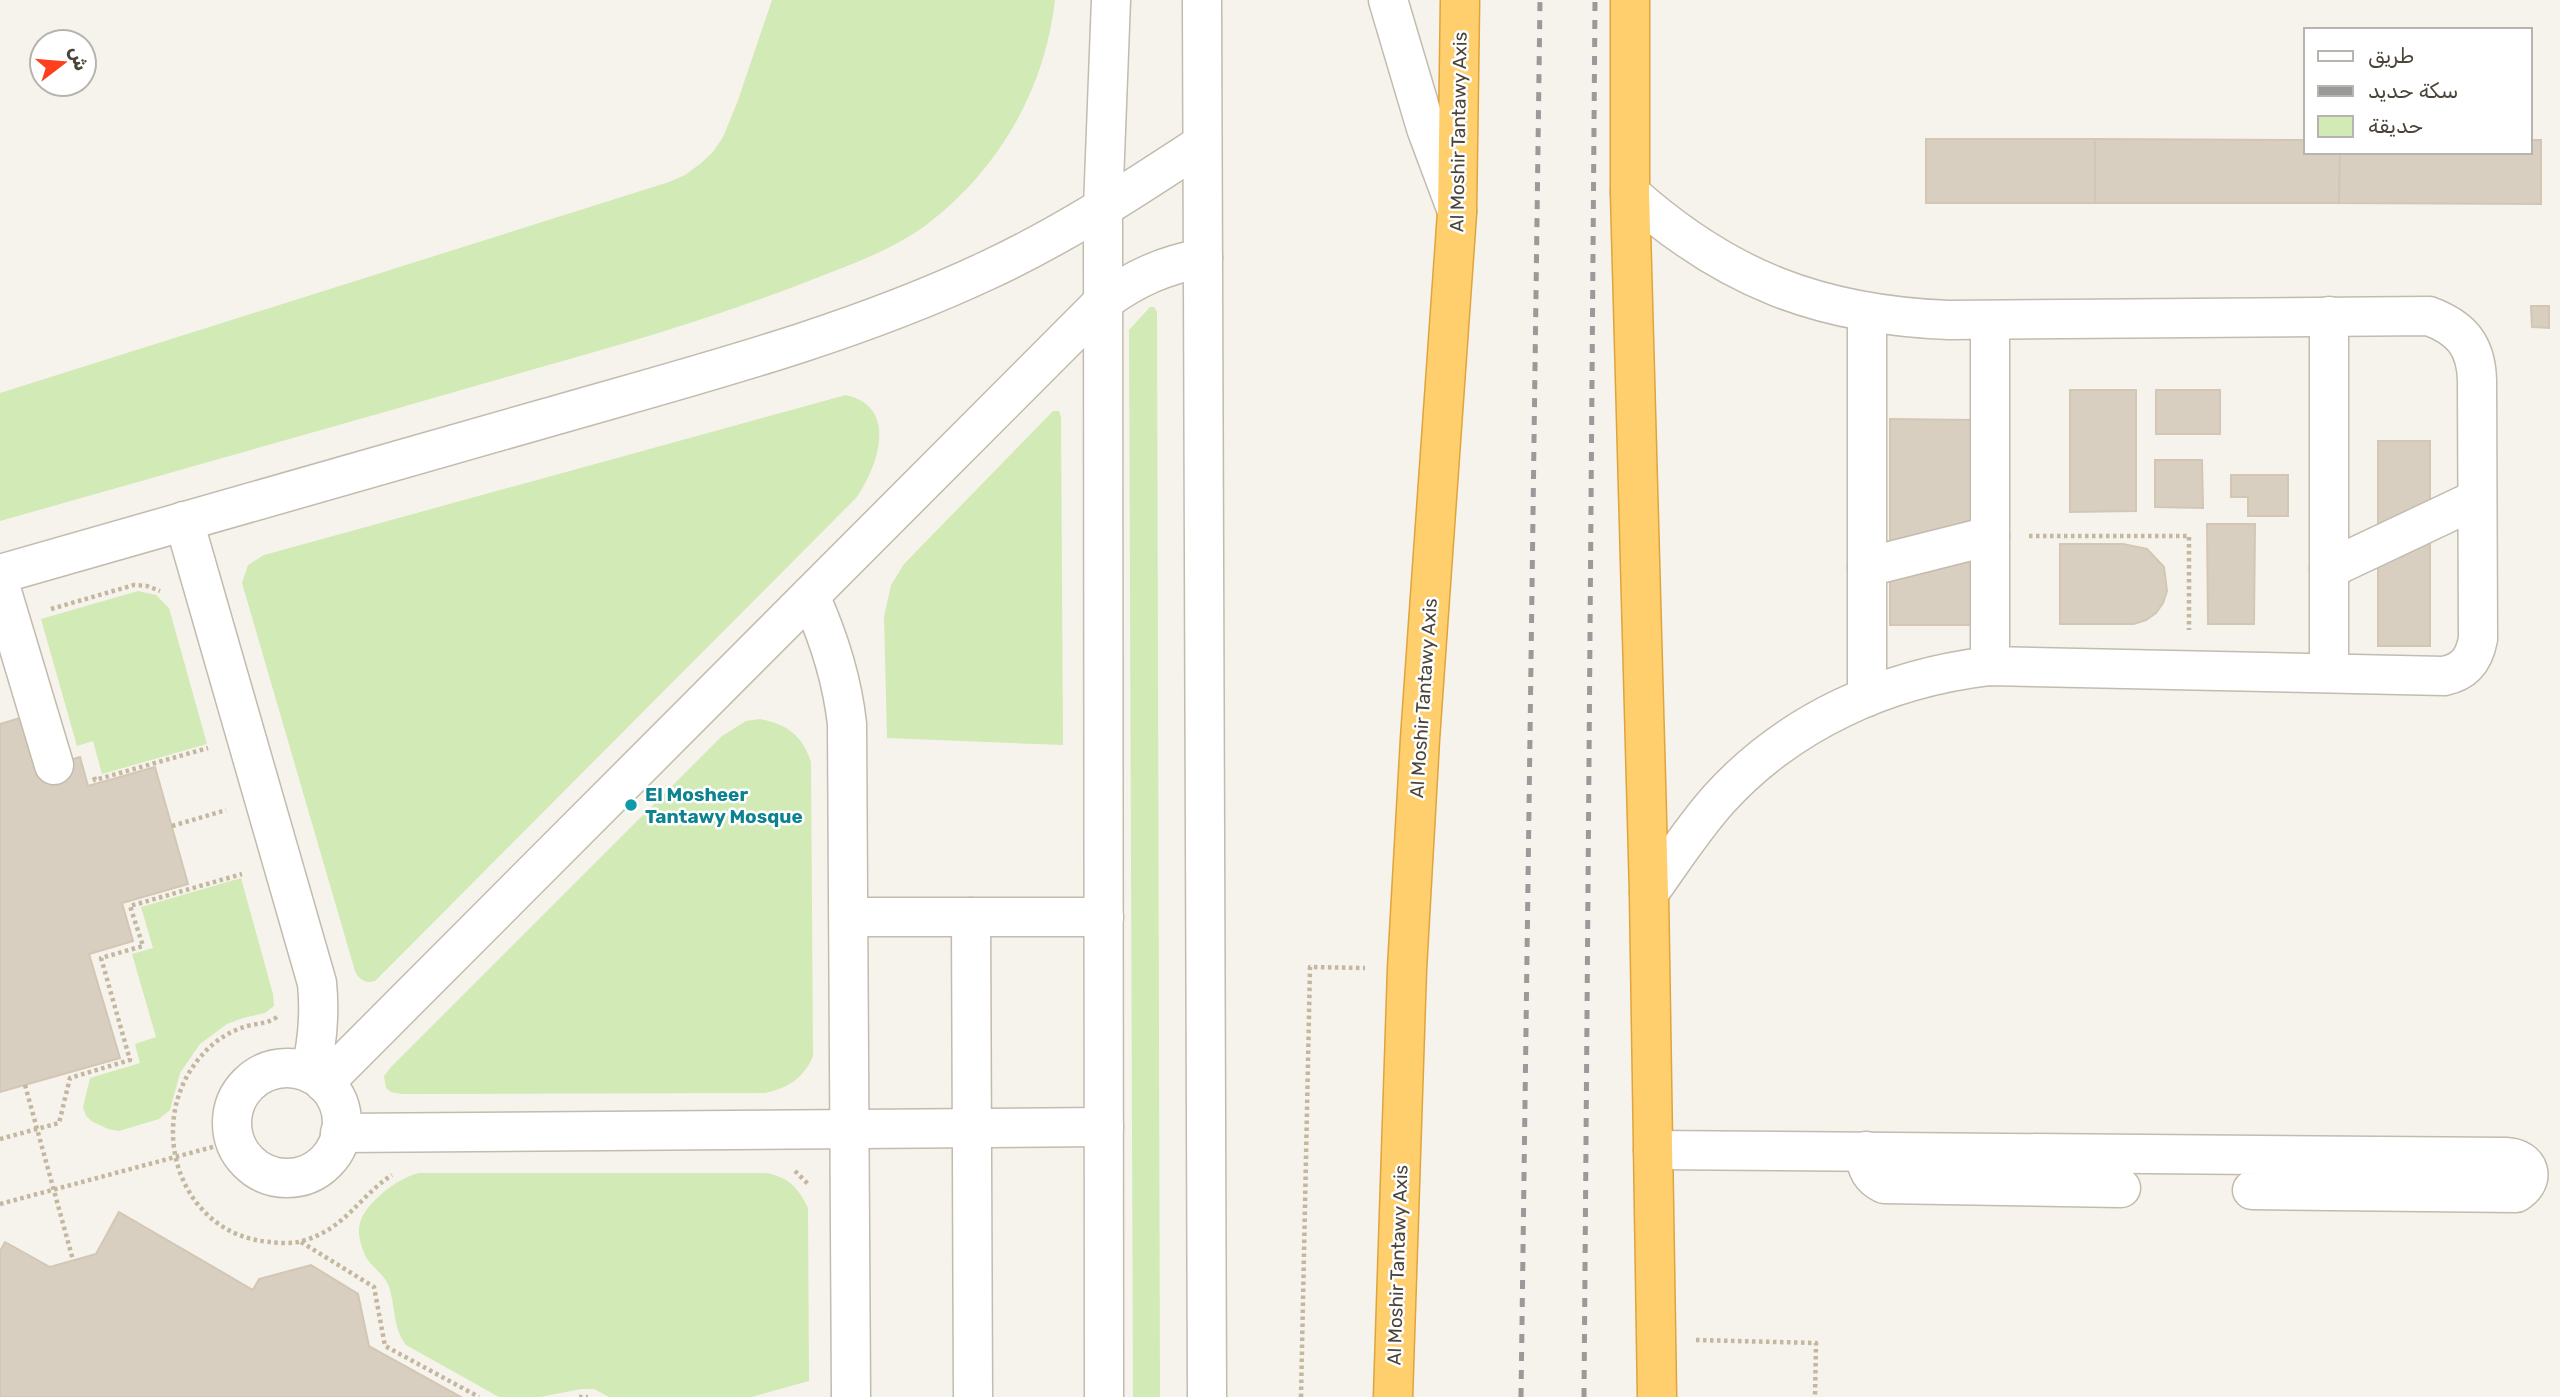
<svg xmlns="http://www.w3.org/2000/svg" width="2560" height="1397" viewBox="0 0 2560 1397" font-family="Rubik,'Noto Sans Arabic',sans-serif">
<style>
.green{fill:#d2eab5}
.building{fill:#d8cfc1;stroke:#d3c7b4;stroke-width:2}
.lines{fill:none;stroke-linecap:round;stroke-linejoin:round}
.minor-casing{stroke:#c2bbae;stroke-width:41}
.highway-casing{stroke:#e0a43c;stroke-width:41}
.path{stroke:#c4b79f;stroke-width:4.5;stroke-dasharray:3.5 3.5;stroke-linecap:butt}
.minor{stroke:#fff;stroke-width:38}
.highway{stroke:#ffcf6e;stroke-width:38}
.rail{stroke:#9a9a9a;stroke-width:5;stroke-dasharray:9 9;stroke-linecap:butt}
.culture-dot{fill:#0f9aa8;stroke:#fff;stroke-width:2.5}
.labels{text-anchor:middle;stroke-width:5;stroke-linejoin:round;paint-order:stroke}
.street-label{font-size:19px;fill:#4b4439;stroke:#fff}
.culture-label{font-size:19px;font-weight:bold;fill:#0d838f;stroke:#fff;text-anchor:start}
</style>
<rect width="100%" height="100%" fill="#f6f3ec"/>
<g class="green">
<path d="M772,0h283c-10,90 -57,171 -130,226 -32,23 -70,37 -106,51 -88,35 -177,62 -267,87 -184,53 -368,105 -552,157v-128l669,-211 16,-7 15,-11 13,-12 10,-15 14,-34z"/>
<path d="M1150,307h4l3,5 3,1085h-27l-4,-1067z"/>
<path d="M846,395c53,12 32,72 10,103l-481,483c-9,3 -16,-1 -20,-10l-113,-388 6,-18 16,-10z"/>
<path d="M1053,411h6l2,6 2,328 -176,-7 -3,-121 7,-32 13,-21z"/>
<path d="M138,591l18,4 13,13 38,136 -105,30 -9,-33 -16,5 -36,-127z"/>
<path d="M760,719c27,5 42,16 51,43l2,294c-9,22 -25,32 -48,37l-363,1 -11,-2 -5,-4 -2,-12 7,-9 331,-331 24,-15z"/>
<path d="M241,878l32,116 1,12 -9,7 -22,5 -16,6 -27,20 -20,29 -10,37 -11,9 -40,12 -11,-2 -15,-7 -7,-6 -3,-9 7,-29 50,-15 -5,-19 21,-7 -24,-83 21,-6 -12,-41z"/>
<path d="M419,1173h347c22,4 32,14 42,35l1,173 -58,16h-142l-15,-8h-13l-41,8h-41l-93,-52c-14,-18 -10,-40 -18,-61 -5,-11 -18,-18 -23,-29 -4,-9 -8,-22 -5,-32 5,-20 39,-46 59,-50z"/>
</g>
<g class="building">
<rect x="1926" y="139" width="169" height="64"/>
<path d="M2095,139l211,1v12h34l-1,51h-244z"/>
<path d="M2530,140h11v64l-202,-1 1,-51h190z"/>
<path d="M2531,306h18v22l-17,-1z"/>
<path d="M2070,390h66v121l-66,1z"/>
<rect x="2156" y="390" width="64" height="44"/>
<path d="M1890,419l83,1v205h-83z"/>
<rect x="2378" y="441" width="52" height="205"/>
<path d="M2155,460h47l1,48 -48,-1z"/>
<path d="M2231,475h57v41h-40v-19h-17z"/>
<path d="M2207,524h48l-1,100h-46z"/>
<path d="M2060,544h63l24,5 17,18 3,24 -4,12 -7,10 -10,7 -12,4h-74z"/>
<path d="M23,717l15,52 42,-12 8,29 67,-19 33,117 -66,19 11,38 -44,13 31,104 -120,34v-368z"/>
<path d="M119,1212l134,78 6,-11 52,-14 47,29 11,52 92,51h-461v-146l5,-9 45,25 46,-13z"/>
</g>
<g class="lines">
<g class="minor-casing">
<g id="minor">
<path d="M1202,0l5,1397"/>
<path d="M1388,0l38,128 31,83"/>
<path d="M1630,193c96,86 190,122 319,127l480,-4c32,12 47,29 48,64l1,259c-4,21 -13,33 -34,37l-454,-10c-103,12 -200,55 -271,133 -26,29 -47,62 -70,94"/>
<path d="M1867,313v384"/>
<path d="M2329,316v357"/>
<path d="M1990,320v346"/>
<path d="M184,521l133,462c3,31 1,59 -7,90"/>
<path d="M1867,567l123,-31"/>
<path d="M2329,569l148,-70"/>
<path d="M0,574c182,-52 364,-104 546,-156 149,-43 299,-81 440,-147 76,-35 146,-81 216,-127"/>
<path d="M0,585l54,180"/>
<path d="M810,596c19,42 32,82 37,128l4,673"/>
<path d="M849,917h255"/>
<path d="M971,917l2,480"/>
<circle cx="287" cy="1123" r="55"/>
<path d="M324,1083l780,-782c31,-23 61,-36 99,-43"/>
<path d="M340,1133l764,-6"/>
<path d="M1653,1150l853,7c24,1 31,23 10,36l-264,-3"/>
<path d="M1866,1151c-1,17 4,26 18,33l237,4"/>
<path d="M1104,1397l-1,-1189 8,-208"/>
</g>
</g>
<g class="highway-casing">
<g id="highway">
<path d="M1630,0v193l19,700 8,504"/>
<path d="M1393,1397l14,-428 13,-230 37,-526 3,-213"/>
</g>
</g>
<g class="path">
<path d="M2029,536h160v94"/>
<path d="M51,609l83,-24 13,1 13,5"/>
<path d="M94,777l1,3 113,-32"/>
<path d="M172,826l54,-16"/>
<path d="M277,1017c-10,7 -19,6 -30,9 -17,5 -33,15 -45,29 -59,66 -24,180 68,187 10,1 23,2 32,-1 44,-12 56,-44 90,-66"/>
<path d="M25,1085l48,175"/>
<path d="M0,1139l59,-16 11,-45 60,-18 -29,-102 42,-12 -13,-40 112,-32"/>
<path d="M795,1171l14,14"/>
<path d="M0,1204l235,-63"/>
<path d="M301,1242l73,45 11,59 94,51"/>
<path d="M1696,1340l120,3 -1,54"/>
<path d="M579,1397h9"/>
<path d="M1301,1397l9,-430 55,1"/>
</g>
<use href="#minor" class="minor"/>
<use href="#highway" class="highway"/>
<g class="rail">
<path d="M1521,1397l19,-1397"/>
<path d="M1584,1397l11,-1397"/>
</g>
</g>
<circle class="culture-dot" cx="631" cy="805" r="7"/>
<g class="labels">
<g class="street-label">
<text transform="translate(1458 132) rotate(-89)" y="7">Al Moshir Tantawy Axis</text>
<text transform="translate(1423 698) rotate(-86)" y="7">Al Moshir Tantawy Axis</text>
<text transform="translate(1397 1265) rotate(-88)" y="7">Al Moshir Tantawy Axis</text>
</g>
<g class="culture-label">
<text x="645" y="801">El Mosheer<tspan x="645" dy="22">Tantawy Mosque</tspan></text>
</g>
</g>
<rect x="2304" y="28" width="228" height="126" fill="#ffffff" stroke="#b7b4b0" stroke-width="2"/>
<rect x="2318" y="51" width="35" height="10" fill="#ffffff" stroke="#b7b4b0" stroke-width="2"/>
<text x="2368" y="63" font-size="21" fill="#4b4439">طريق</text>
<rect x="2318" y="86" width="35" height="10" fill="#9a9a9a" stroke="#b7b4b0" stroke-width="2"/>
<text x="2368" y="98" font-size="21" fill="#4b4439">سكة حديد</text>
<rect x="2318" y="116" width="35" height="21" fill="#d2eab5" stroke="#b7b4b0" stroke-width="2"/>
<text x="2368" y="133" font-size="21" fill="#4b4439">حديقة</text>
<g transform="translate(63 63) rotate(74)"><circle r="33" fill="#ffffff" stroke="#b7b4b0" stroke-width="2"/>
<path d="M0-5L12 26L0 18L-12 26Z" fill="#fc3f1d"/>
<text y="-10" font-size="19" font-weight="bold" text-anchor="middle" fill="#4b4439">ش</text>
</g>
</svg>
